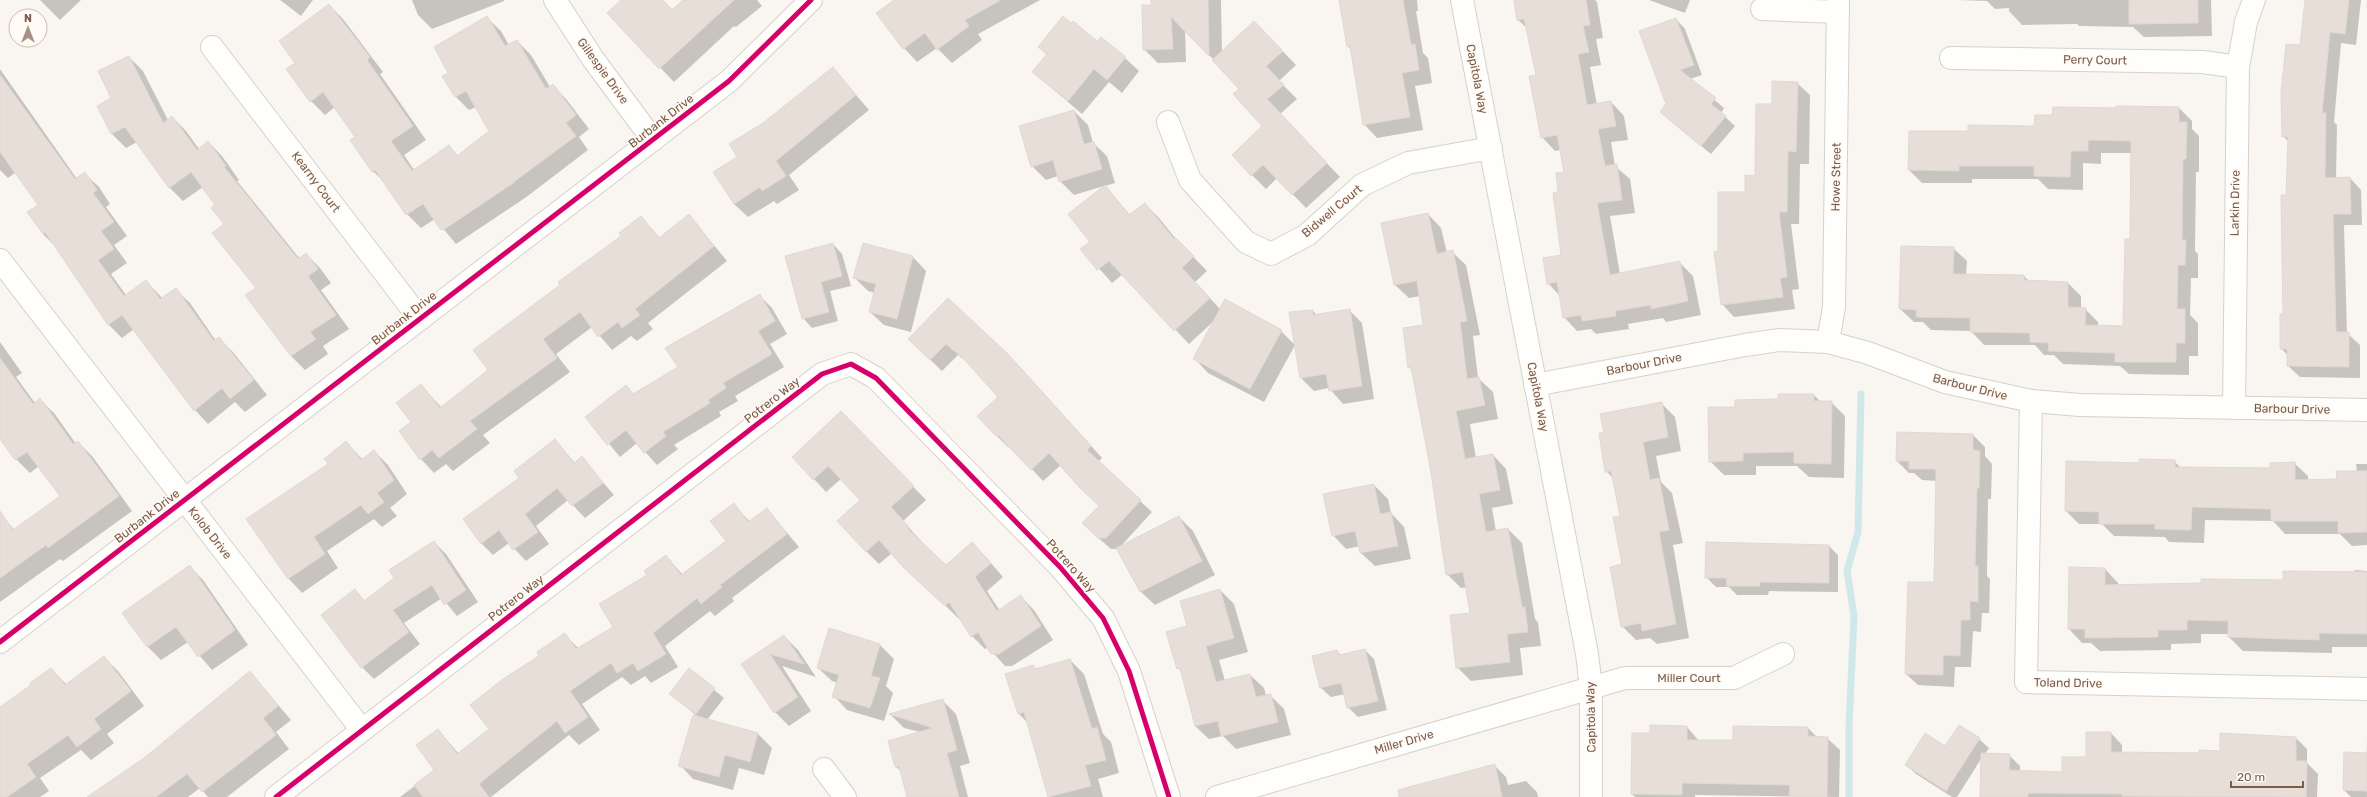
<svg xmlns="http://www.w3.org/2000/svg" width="2367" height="797" viewBox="0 0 2367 797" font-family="Rubik,sans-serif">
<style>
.shadow{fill:#0003;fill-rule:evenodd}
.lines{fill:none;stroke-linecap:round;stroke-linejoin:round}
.stream{stroke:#d0e8ea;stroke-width:7}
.building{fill:#e6ded7;stroke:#e2d8d2}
.minor-casing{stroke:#d7d1cb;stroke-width:24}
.minor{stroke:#fefefd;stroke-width:22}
.cycleway-casing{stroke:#fffaf3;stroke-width:8}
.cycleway{stroke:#d6006c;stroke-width:5}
.labels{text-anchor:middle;stroke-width:3.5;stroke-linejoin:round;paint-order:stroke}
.street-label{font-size:12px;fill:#7a5c4d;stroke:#fffaf3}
</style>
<rect width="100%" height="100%" fill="#f9f5f0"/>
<g class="shadow">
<path d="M40,0h41l-21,20z"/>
<path d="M280,0h33l-12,16z"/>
<path d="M412,0h92v1l-72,28 -14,-14z"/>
<path d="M622,0h40l11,11 12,-11h72l5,6 -26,21 -2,-1 -60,56 -66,-69z"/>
<path d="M896,0h144l-62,34 4,6 -30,23 -15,-15 -20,14 -13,-14z"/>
<path d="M1152,0h69l1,53 46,-17 28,29 -17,16 18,18 -17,15 60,63 -34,31 -29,-30 -11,11 -14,-14 12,-49 -23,-37 -56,-60 1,33 -28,1 -14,-14z"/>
<path d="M1339,0h78l1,11h-2l7,42 5,5 4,25 -17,3 8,44 -46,8 -13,-14 -13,-74 -3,-4z"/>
<path d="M1514,0h81l2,2 6,36 -7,1 5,26 -11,2 7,38 14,-3 13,14 4,24 -17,2 4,24 15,13 5,34 -25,3 10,58 59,-12 14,14 8,39 -35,7 -3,-4 -35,6 1,5 -33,5 -5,-5 -14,2 -13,-14 -4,-21 -12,-13 14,-27 -3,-63 6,-21 -4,-22 -6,1 -13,-14 -5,-61 -9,-47 -10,-9z"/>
<path d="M1649,0h41l-5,13z"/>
<path d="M1957,0h254l1,36 -68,1 -11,-10 -54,-1 -2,-2 -55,1 -13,-14v-3l-14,1 -8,-8z"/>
<path d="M2306,0h55l-5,45 -15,-2 -7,79 3,3 -1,54 14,-1 11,12 1,35h-18l3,108 13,12v33l-60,-1 -12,-11v-10l-7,-8 4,-33 4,-173 -6,-6 18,-89z"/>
<path d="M329,5l14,14 40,53 -3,2 46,66 -22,15 10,15 35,-24 9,10 33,-24 -15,-25 -7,3 -13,-13 -6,-24 37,-55 14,13 8,14 8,-4 14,14 19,32 2,-2 14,14 23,30 -10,8 9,13 -63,48 -69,46 -21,-25 -14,9 -14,-14 -20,-29 -14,-14 -21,-30 4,-4 -21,-30 -10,8 -14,-14 -15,-38zM514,181l1,1 -72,48v-2z"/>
<path d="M1676,19l9,10 17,46 -12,4 34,29 -3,5 14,13 -24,28 -40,-33 -3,-17z"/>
<path d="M1071,24l54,34 14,13 -17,22 -13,-11 -27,32 -49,-42 14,-17 -8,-8z"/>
<path d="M129,57l14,14 25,49 4,-3 14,14 13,18 9,-7 14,14 17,24 -2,1 63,78 6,-5 14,14 11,15 -10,7 28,39 -26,17 5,8 -23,16 -14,-14 -45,-61 11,-7 -41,-83 -13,-18 -20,14 -13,-13 -33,-46 -11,6 -14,-14 -14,-28 15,-7z"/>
<path d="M833,68l36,42 -80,65 10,15 -22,14 -3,-3 -26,16 -14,-13 4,-47 25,-33z"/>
<path d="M0,69l77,110 8,-5 14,13 11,17 -4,3 21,29 -13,9 13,18 -16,11 15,21 20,-14 17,18 13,-9 14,13 26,38 3,-2 14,13 34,43 -22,17 -10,-10 -27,22 -13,-14 -61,-81 -12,9 -14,-14 -53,-78 -12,-12 -14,-22 11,-7 -24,-33 -8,6 -8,-8z"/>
<path d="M1797,83l13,12 -1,69h-9l-1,60h-8l8,65 -7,1 3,19 -61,8 -12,-13 -3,-52 37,-75 17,-72z"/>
<path d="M2054,108h125l13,13v8l7,7v36h-3l-1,79 3,3v24h-7l-1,37 8,8v33h-9v19l-60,-1 -9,-8 -57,-2 -9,-9h-10l-9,-10h-51l-13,-14 -40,-1 -8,-8h-9l-14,-13 53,-61 14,13 -1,14 58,1 6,6 38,1 13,13v13h4l13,13v4l26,1 7,-87 1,-87h-31v11l-18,-1v27l-35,-1 -10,-10h-66v4h-50l-13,-13 60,-38 66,-5 18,-11z"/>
<path d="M1074,111l14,14 5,18 14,13 8,27 -10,3 25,29 15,-11 14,14 17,21 31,32 -12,11 26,28 60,21 14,14 -31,57 -56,-29 -13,-14 21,-40 -27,25 -66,-70 -11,9 -30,-34 9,-7 13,-56 -30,9 -14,-14 -2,-5 -12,4 -14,-14z"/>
<path d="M1428,214l13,14 6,25 5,-1 14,13 14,70 -7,1 5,42 15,14 5,27 -28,5 6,34 17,-3 13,14 7,35 -21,4 4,23 12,-2 14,14 13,76 3,3 3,24 -21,2 3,27 -52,6 -14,-14 14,-53 -4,-27 -6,1 -14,-14 -4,-34 -30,-169 -4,-4 15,-41 -4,-30 -11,2 -14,-13z"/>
<path d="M689,215l38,46 -79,62 5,6 -16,12 -6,-5 -19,14 -20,-23 -36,27 14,18 -87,63 7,8 -37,28 -7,-7 -12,9 -13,-14 -9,-37 9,-37 20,22 49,-36 71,-85 61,-50 19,-19 19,21z"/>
<path d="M833,244l9,10 9,32 -21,5 8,30 -26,7 -9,-10z"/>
<path d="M913,257l13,14 -15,61 -27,-7 -14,-13 5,-19 -7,-2 -13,-13z"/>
<path d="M760,296l12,12 15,26 -17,10 14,23 -49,29 3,5 -19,11 2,4 -47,29 4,4 -21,16 -20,-22 -17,14 -33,-40 39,-31 8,9 45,-27z"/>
<path d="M948,299l72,68 82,91 -4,4 54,50 -31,34 58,-29 14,14 22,44 -60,30 -14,-13 -23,-43h-7l-16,-14 5,-29 -39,-41 -18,16 -33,-35 -2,1 -11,-11 3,-39 -29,-32 -13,-10 -16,16 -21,-20z"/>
<path d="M1349,310l13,13 12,76 -31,5 -14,-16 -15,3 -13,-13 -11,-65 23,-2 4,4z"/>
<path d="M0,342l22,31 -6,4 19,26 5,-3 14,13 22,31 2,-2 14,14 40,55 -69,50 -3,-2 -60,43v-81l4,-2 11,11 46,-34 -22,-30 -9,7 -14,-14 -16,-22z"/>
<path d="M1814,395l7,7h10l14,14 -1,62 -35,-1 -12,-11h-41v9h-32l-14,-14 26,-53z"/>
<path d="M1661,403l14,14 6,34 -25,5 5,26 11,11 11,50 -10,2 16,93 -32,6 -7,-6 -14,2 -14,-14 2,-61 -3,-49 -7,-37 -8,-8 -1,-37z"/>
<path d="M854,425l72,75 -23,21 18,20 -1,1 26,24 39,-10 18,21 -16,14 13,20 21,-14 13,13 19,30 -41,26h-7l-17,-19 -3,2 -13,-13 -13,-19 -1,1 -66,-65 -13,11 -13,-13 -4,-51 -21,-21 -15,13 -12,-13z"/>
<path d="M1973,435l12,12v9l7,8 -1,35h-3l-1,77 3,3 -1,34h-7l-1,19 -8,-1 -2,36h-16l-1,20 -36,-2 -12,-11 29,-91 2,-102 -15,-1 -8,-7h-5l-12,-12z"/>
<path d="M555,440l20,23 7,-5 32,37 -29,23 -17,-18 -32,26 13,18 -23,17 -17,-18 -16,12 -12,-12 40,-65z"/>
<path d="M346,442l17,18 11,-9 14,14 19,29 -17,14 7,8 -15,11 -8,-8 -47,32 11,17 -36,25 -13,-14 -41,-60 81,-55z"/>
<path d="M2174,461l7,7 90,1 23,-6 14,13v5l30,-1 19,-8 -1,-8h11v81l-15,1 -12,-12h-55l-12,-13 -68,-1 -1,23 -35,-1 -4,-5 -51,-1 -12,-12h-23l-13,-13 74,-47z"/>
<path d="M1374,485l14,14 3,14 13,14 7,32 -36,7 -14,-13 -1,-7 -14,3 -13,-14z"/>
<path d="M734,505l16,17 17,-13 32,38 -67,51 2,3 -19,15 -5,-5 -45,35 13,21 -27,16 -6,-7 -14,9 -9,-8 -40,27 18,26 -21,15 -10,-10 -78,62h-91l36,-27 2,-40 21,24 32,-25 50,-73 24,-21 14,14 35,-21 35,-53 17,-19 17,19 44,-34z"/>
<path d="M434,542l12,12 32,48 -21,14 -15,-18 -38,25 16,21 -46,35 -12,-12 -40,-52 33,-25 10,11 31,-23z"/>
<path d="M1829,546l9,9v37l-69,-1 -1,4h-31l-8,-8h-13l-10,-10z"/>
<path d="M190,567l13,13 45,65 -36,25 -24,-28 -27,18 -13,-13 -24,-34z"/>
<path d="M2105,569l13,14v3l166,-5 71,-8v-3l12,1v76h-35v6l-89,-2 -14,-14v-3h-28v9l-30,1v6l-71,1 -9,-8h-9l-13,-14z"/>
<path d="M1220,590l14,14 14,48 -29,8 6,21 25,-6 14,13 2,8 4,-1 14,14 7,26 -55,14 -13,-13 -14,3 -14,-13 -13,-54 -4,-4 11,-41z"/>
<path d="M830,630l50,15 14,14 -8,27 7,7 -9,28 -37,-11 -13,-14 4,-13 -6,-2 -14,-13z"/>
<path d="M784,636l14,14 18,27 -34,-11 29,45 -22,15 -14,-14 -33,-48z"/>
<path d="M1365,650l9,9 13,51 -29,7 -10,-10 -3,-13 -14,3 -10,-9 -7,-32 23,-5 4,5z"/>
<path d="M104,657l14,14 26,35 -37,28 7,9 -23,17 -10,-10 -41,28 9,13 -9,6h-40v-89l32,-23 19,-16 16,16z"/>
<path d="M1070,660l14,14 19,60 8,8 8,31 -21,6 5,18h-54l-21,-74 -9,-9 14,-48 4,4z"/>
<path d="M689,669l35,29 -17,22 51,14 14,14 -8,27 -25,-7 -6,22 -40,-11 -13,-14 19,-47 -28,-24z"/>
<path d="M250,672l41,48 -15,12 13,17 -62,48h-19l-8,-9 -12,9h-99l56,-38z"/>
<path d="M942,700l14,14 14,49 -10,3 8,31h-60l-6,-25 -6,-5 24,-35 -16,-4 -13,-13z"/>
<path d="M1687,727l12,14h35l74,-13 9,9 10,1 13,12 -1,47 -144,-2v2h-60l-3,-3 19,-60z"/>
<path d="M2111,733l11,12v8l78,1 21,-2 75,-14 11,11v14l11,11 -1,23h-336v-38l-24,38h-5l-36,-23 -10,-9 39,-18 34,-8 10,9 -4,6 24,1 11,11v6l43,1 24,-15z"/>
<path d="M2366,737l1,60h-16l-7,-7 22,-36z"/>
<path d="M1495,766l11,11 2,8 18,-4 11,11 1,5h-111z"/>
</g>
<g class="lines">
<path class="stream" d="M1849,797v-70l5,-111 -7,-45 11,-39 3,-138"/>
</g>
<g class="building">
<path d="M621,0h42l9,10 11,-10h51l-75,69 -52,-56z"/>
<path d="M894,0h107l-36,20 4,6 -32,24 -12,-17 -22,16 -27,-36z"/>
<path d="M1151,0h57l1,56 -38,-39 2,32 -30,1 -1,-45h9z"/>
<path d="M1339,0h64l8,45 4,-1 4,26 -17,3 8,44 -47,8 -13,-79 -3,1z"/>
<path d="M1514,0h72l4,25 -7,1 6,26 -11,2 9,51 24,-4 5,25 -18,3 7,37 12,-2 5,36 -25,3 13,72 70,-14 8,40 -37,8v-4l-36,6 1,5 -34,5 -1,-6 -18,3 -6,-36 -10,2 -4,-26 18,-3 -8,-62 5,-1 -2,-19 8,-1 -7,-37 -16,3 -12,-62 7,-1 -12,-56 -7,1z"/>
<path d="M2129,0h69v23l-69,1z"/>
<path d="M2305,0h44l-4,34 -15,-2 -8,81h4l-1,65 25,-1 1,37h-18l3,118h13v35l-62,-1v-17h-7v-35h3l-2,-119h5l2,-58h-6l-1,-44 5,-49 14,1z"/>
<path d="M329,4l41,53 -3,3 46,66 -22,15 21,30 37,-26 8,11 32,-25 -23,-40 -11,6 -13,-21 6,-3 -14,-26 53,-31 18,30 12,-6 29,49 7,-5 23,31 -10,8 10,13 -65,48 -70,46 -18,-26 -17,11 -31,-45 -3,2 -22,-32 5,-3 -32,-45 -13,10 -24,-33 9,-6 -16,-22z"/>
<path d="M1063,16l8,7 2,-2 24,20 4,-4 25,20 -19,23 -13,-11 -26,32 -36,-29 15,-18 -9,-7z"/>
<path d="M1676,18l18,47 -14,5 36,28 -5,6 15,12 -25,30 -41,-34 6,-8 -27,-73z"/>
<path d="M1254,21l29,30 -17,15 18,19 -17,14 60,64 -35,32 -29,-30 -12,11 -19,-21 30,-29 -29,-32 6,-5 -27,-29z"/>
<path d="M129,56l34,67 9,-7 25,34 11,-9 18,25 -2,1 74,92 8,-6 12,16 -10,7 28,39 -26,17 6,7 -25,17 -46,-61 11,-7 -44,-55 12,-9 -13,-16 4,-3 -24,-33 -22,16 -44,-61 -14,7 -14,-28 14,-8 -13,-27z"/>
<path d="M833,67l23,28 -80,66 10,15 -24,15 -2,-4 -26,17 -21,-32 24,-15 -8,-13 34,-21z"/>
<path d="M0,75l75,104 10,-7 12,18 -4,3 21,29 -13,9 13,18 -16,11 26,36 22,-16 14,19 16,-11 38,53 5,-4 35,43 -24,19 -8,-11 -28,23 -72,-96 -14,10 -63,-93 -2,2 -16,-22 11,-7 -38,-53z"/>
<path d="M1772,81l26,1 -2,70 -8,-1 -1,61h-8l8,65 -7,1 3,19 -62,8 -7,-53 4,-1v-59h27v-17l10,1 1,-72h16z"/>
<path d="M2116,106l63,1v15h8l-1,37h-3l-1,81h4l-1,25h-7l-1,44h8v34h-9v19h-61v-9l-67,-2 1,-8 -19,-1v-9l-60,-1v-14l-54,-1 1,-7 -18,-1 2,-63 53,1 -1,27 71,1v5l44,2v25l18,1 -1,17 38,1 2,-87h5l1,-98 -43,-1v11h-17l-1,26 -36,-1v-10h-75v5l-51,-1 1,-39h59v-6l66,1 1,-11h17l1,-8 63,1z"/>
<path d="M1074,110l10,34 10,-2 8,27 -43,13 -6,-22 -22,7 -12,-41z"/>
<path d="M1105,185l24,30 16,-12 29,36 2,-1 18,18 -12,12 28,30 -36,33 -65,-70 -12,9 -17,-21 10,-7 -22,-28z"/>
<path d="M1428,213l9,41 16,-4 14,71 -7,1 7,57 12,-2 6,28 -29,6 9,48 28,-5 7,36 -21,4 7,38 22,-4 14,79h3l3,25 -21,2 3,28 -54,6 -6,-53 20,-2 -7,-41 -17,3 -16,-109 -19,-99 -3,1 -5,-40 20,-3 -6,-44 -23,4 -13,-62z"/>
<path d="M689,214l25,32 -79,63 5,6 -18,13 -4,-6 -20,15 -18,-25 -37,27 14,19 -87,63 7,8 -38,29 -7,-8 -12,10 -21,-29 12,-9 -15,-19 25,-19 19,24 48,-38 -15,-20 87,-65 -2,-3 63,-46 -2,-3 22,-17 18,22z"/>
<path d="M833,243l9,33 -21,6 8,30 -27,7 -17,-63z"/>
<path d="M863,243l50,13 -16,63 -28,-7 7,-28 -23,-6z"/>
<path d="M760,294l15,27 -17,10 14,23 -49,29 3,5 -18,12 2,3 -47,29 3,4 -22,17 -18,-23 -19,15 -22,-28 41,-32 7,9 45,-27 -13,-19z"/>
<path d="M948,298l60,56 83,92 -4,4 54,50 -35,38h-8l-16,-15 17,-17 -19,-18 -31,-35 -18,17 -33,-35 -2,1 -19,-20 21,-19 -35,-39 -17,-14 -16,16 -22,-21z"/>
<path d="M1225,299l57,31 -32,59 -57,-30z"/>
<path d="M1350,309l12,77 -33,5 -3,-17 -26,4 -11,-66 24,-2v5z"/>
<path d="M0,358l33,46 7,-6 33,46 5,-3 41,55 -71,52 -2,-3 -46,33v-67l13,19 47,-34 -33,-44 -12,8 -15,-21z"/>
<path d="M1778,394h36v7h18l-1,63 -37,-1v-11l-51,1v8l-34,1 -1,-55h27v-7l43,-1z"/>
<path d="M1662,402l6,35 -25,5 7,38 9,-2 10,52 -10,2 17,92 -34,7 -1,-8 -20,4 -11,-60 12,-3 -9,-47 7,-1 -9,-45 -6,1 -6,-39h5l-4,-19z"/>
<path d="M841,411l73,75 -23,21 18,20 -1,2 38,36 26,-23 19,21 -16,14 22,34 24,-16 20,31 -42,28h-8l-13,-22 -7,5 -22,-35 -4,4 -41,-38 -25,-28 -13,12 -29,-31 23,-21 -32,-34 -15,14 -21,-23z"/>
<path d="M1897,432l76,2v16l7,1 -1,37h-2l-2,78h3v36l-8,-1v19h-9l-1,36 -17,-1v20l-38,-1 3,-92h26l2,-113h-27v-8h-13z"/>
<path d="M555,439l19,24 8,-7 21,27 -31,23 -15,-18 -32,26 13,18 -25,18 -14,-20 -18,14 -18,-25 56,-41 -5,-7z"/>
<path d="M346,441l15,19 13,-10 20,30 -17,13 7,9 -16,12 -7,-9 -47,32 11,17 -37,25 -42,-60 82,-55 -4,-5z"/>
<path d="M2139,459l36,1v7l95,1v-5l25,-1v18l42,-1 -1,-8h31v61l-29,1v-12h-67v-12l-79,-2 -1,23 -36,-1v-5h-56v-12l-34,-1 1,-50 73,2z"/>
<path d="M1374,484l6,30 11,-2 7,34 -38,7 -5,-22 -23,5 -9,-42z"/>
<path d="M734,503l14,19 19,-14 20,26 -67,51 2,2 -21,17 -4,-6 -44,35 13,21 -28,17 -5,-8 -16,10 -6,-10 -41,28 18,26 -23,16 -8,-12 -78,63 10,13h-66l-9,-12 20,-15 -18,-25 22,-16 19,25 32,-25 -19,-24 33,-26 36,-23 -2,-4 28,-19 11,16 37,-22 -14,-23 48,-29 -3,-4 22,-16 15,20 45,-34 -16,-20z"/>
<path d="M1179,516l23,45 -62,31 -24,-44z"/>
<path d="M434,541l32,49 -22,15 -12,-20 -39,25 16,22 -48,36 -40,-53 34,-26 9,12 30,-23 -5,-8z"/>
<path d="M1706,542l123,3v38l-69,-1v4h-34l1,-8h-22z"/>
<path d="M190,565l45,65 -37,27 -22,-30 -29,20 -25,-34z"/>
<path d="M2069,567l36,1v17l96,-2v-4l82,1v-9l84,1v62l-48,-1v7l-91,-3v-16l-41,-1v10h-29v7l-73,1v-9h-17z"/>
<path d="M1220,589l14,49 -28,8 10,36 34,-8 6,23 15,-3 7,28 -57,14 -3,-15 -23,5 -15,-58 -3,1 -11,-37 21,-6 -7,-25z"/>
<path d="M829,628l51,16 -9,32 9,2 -10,30 -38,-11 7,-22 -22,-7z"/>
<path d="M784,635l20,29 -34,-10 28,43 -24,16 -33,-49z"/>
<path d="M1365,649l13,52 -31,7 -6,-25 -21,5 -8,-32 25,-6 2,5z"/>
<path d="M104,656l27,35 -37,28 7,10 -24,18 -9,-12 -41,29 9,13 -29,20h-7v-90l31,-22 -1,-2 21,-15 14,17z"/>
<path d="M1070,659l22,70 5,-2 9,33 -21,5 6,21 -43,11 -24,-85 -6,2 -13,-40 28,-9 2,4z"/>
<path d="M689,668l26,20 -19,26 -27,-20z"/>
<path d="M250,671l28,35 -15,12 13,17 -27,21 -47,36 -15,-18 -31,23h-69l57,-39z"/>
<path d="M943,699l14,51 -10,3 12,44h-52l-8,-31 -4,1 -7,-26 45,-13 -44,-14z"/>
<path d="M693,715l65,18 -8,29 -25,-7 -6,22 -41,-11z"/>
<path d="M1650,725l37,1v14h46v-14l75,1v9l20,1 -1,60h-38l1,-12 -108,-2v12l-51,-1 1,-61h18z"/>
<path d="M1959,725l21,13 -34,53 -41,-26 20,-32 20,13z"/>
<path d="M2086,732h25v20l88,1v-3l21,1v-18l76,4v24h11l-1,36 -184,-1v-2l-94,-1v4h-48l1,-44 29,1 -1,16 53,2v-15h24z"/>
<path d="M2344,752l23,1v38l-24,-1z"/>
<path d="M1495,764l7,33h-103l-1,-7z"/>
</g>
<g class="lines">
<g class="minor-casing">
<g id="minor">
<path d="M555,0l38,59 60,81"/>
<path d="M1462,0l125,654 4,33v110"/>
<path d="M1762,9l76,3"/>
<path d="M212,47l208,272"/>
<path d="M1951,58l252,4 35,5"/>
<path d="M1168,122l22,58 56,62 25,12 36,-19 55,-50 46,-22 83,-15"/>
<path d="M0,260l362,470"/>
<path d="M1828,342l6,-35 4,-307"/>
<path d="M1535,385l210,-40 35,-5 48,2 40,11 77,29 86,19 49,4 287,5"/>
<path d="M2031,401l-5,281 341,7"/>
<path d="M2234,408l4,-341 8,-45 8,-22"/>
<path d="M0,642l729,-561 82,-81"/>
<path d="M824,769l21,28"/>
<path d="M276,797l546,-423 29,-10 25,14 184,189 43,51 26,53 40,126"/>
<path d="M1217,797l408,-119h109l49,-24"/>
</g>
</g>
<use href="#minor" class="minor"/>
<g class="cycleway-casing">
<g id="cycleway">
<path d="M0,642l729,-561 82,-81"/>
<path d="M276,797l546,-423 29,-10 25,14 184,189 43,51 26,53 40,126"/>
</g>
</g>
<use href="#cycleway" class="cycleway"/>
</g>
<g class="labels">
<g class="street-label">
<text transform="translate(2095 60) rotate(1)" y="4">Perry Court</text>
<text transform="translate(603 71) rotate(54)" y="4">Gillespie Drive</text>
<text transform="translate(1477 79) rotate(79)" y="4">Capitola Way</text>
<text transform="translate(661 121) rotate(-38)" y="4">Burbank Drive</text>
<text transform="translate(1836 177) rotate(-89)" y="4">Howe Street</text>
<text transform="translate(316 182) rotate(53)" y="4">Kearny Court</text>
<text transform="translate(2235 203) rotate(-89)" y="4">Larkin Drive</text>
<text transform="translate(1332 211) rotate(-40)" y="4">Bidwell Court</text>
<text transform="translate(404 318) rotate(-38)" y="4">Burbank Drive</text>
<text transform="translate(1644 364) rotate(-11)" y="4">Barbour Drive</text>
<text transform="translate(1970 387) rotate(14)" y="4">Barbour Drive</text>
<text transform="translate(1538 397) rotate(79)" y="4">Capitola Way</text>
<text transform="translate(772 400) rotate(-38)" y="4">Potrero Way</text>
<text transform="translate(2292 409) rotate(1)" y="4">Barbour Drive</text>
<text transform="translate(147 516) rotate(-38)" y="4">Burbank Drive</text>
<text transform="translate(210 533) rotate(52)" y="4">Kolob Drive</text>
<text transform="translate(1071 566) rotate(48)" y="4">Potrero Way</text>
<text transform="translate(516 598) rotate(-38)" y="4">Potrero Way</text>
<text x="1689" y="682">Miller Court</text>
<text transform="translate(2068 683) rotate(1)" y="4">Toland Drive</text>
<text transform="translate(1591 717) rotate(-91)" y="4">Capitola Way</text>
<text transform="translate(1404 742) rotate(-16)" y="4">Miller Drive</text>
</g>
</g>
<g transform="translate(28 28)"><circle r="19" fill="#fffaf3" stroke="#cabbb1"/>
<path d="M0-3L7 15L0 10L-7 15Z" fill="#a69286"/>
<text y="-6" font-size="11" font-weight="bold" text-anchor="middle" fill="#7a5c4d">N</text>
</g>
<path d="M2231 781v6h72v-6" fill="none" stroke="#7a5c4d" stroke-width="2"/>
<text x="2237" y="781" font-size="12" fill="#7a5c4d" stroke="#fffaf3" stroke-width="3" paint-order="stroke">20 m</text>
</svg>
